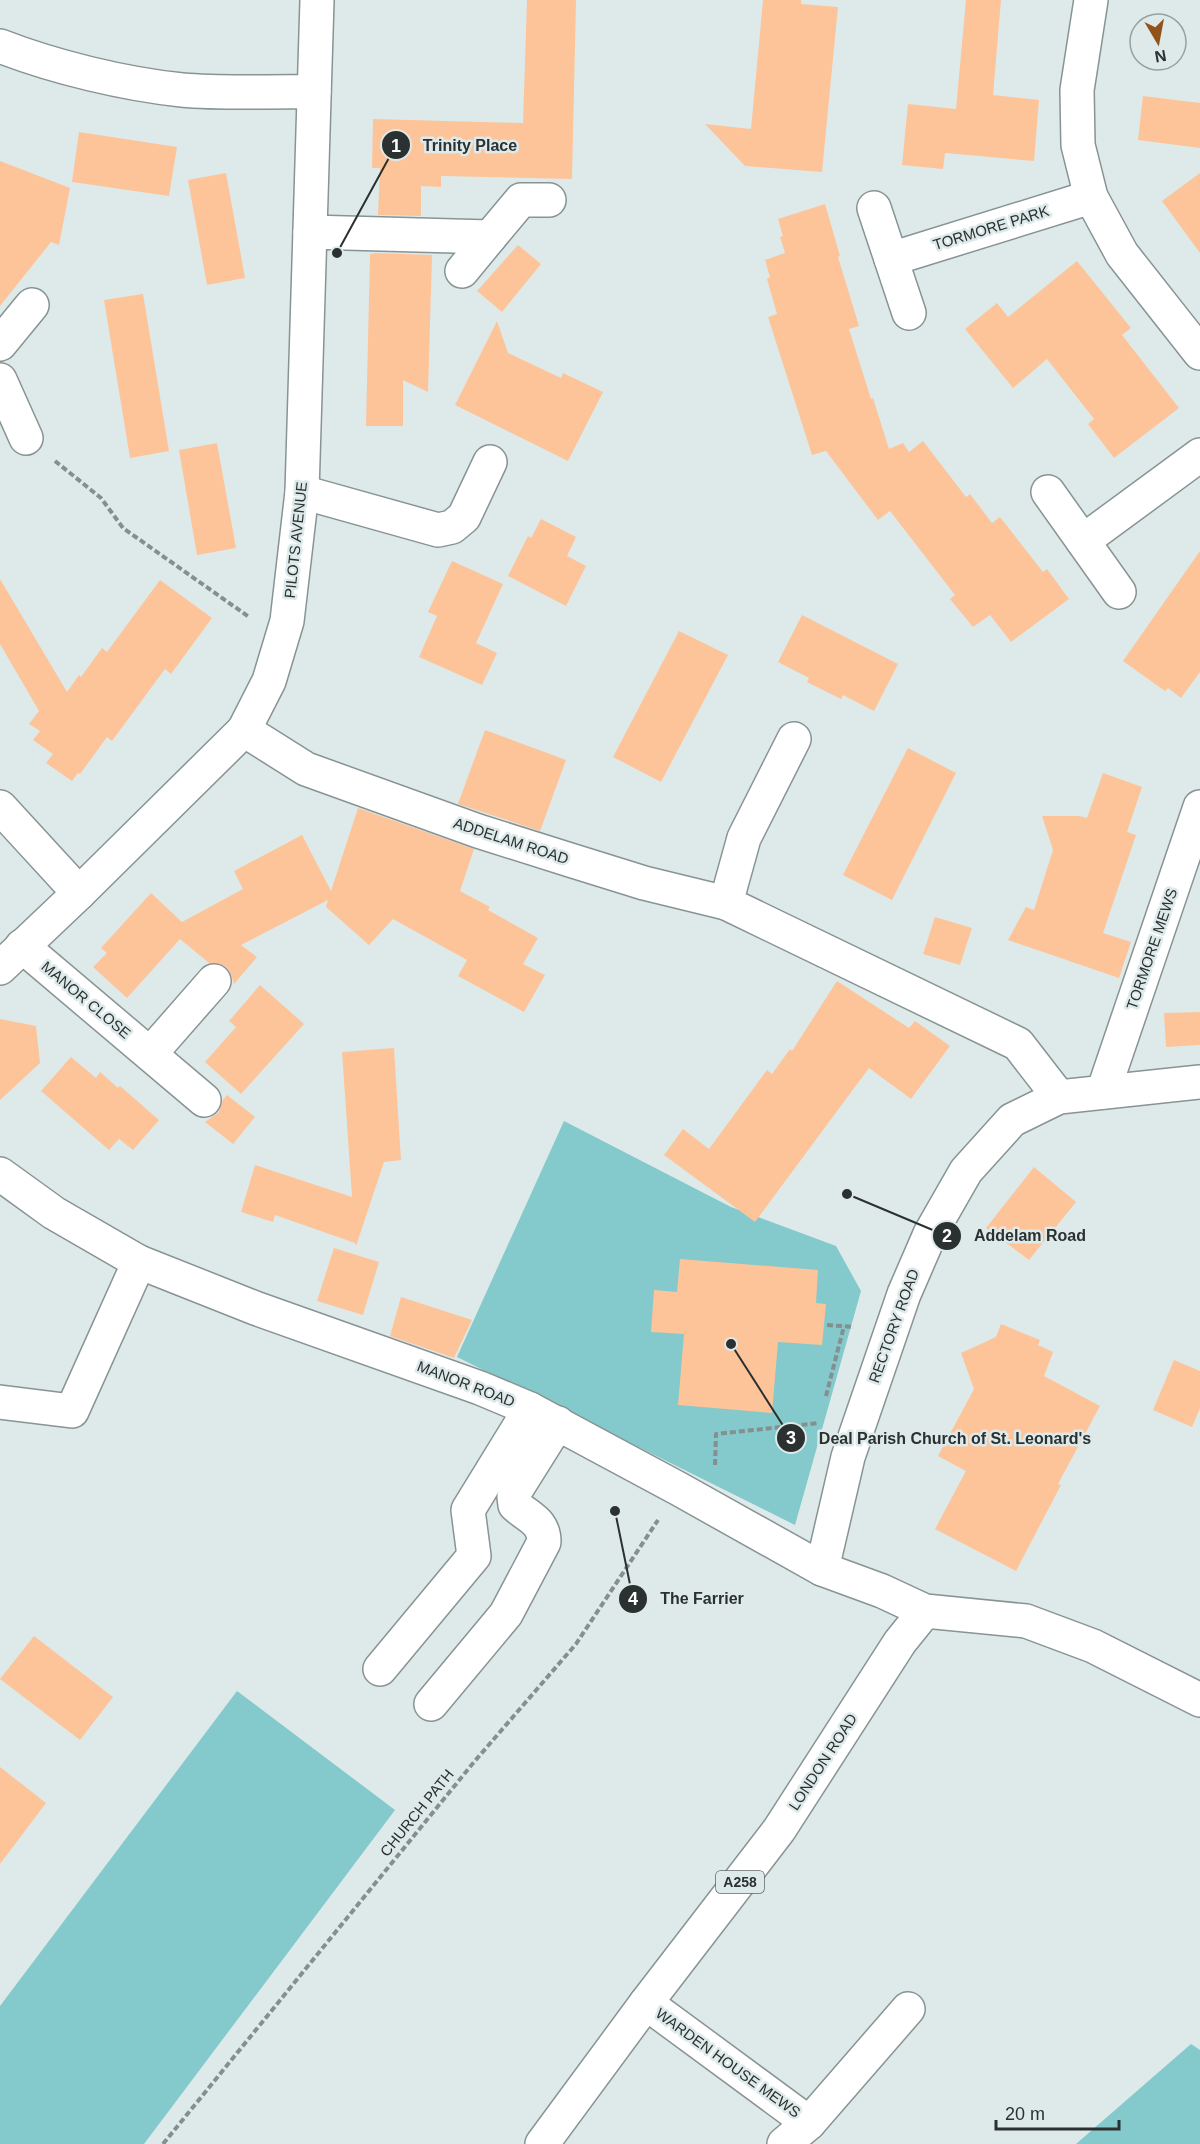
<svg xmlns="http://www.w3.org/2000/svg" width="1200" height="2144" viewBox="0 0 1200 2144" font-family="Helvetica,sans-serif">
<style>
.green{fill:#84c9cb}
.building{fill:#fdc49a}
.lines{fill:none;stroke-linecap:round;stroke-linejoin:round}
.minor-casing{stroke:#889393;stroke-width:36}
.major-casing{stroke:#889393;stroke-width:36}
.path{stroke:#868f8f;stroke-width:4;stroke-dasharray:6 3;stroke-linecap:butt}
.minor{stroke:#fff;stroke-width:33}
.major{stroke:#fff;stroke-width:33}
.labels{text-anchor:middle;stroke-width:5;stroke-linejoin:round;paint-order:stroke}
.shield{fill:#deeaea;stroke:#616868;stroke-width:1.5}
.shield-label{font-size:14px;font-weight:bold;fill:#2b3030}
.street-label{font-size:15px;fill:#2b3030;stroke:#deeaea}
.leader{fill:none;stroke:#2b3030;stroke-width:2}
.callout-dot{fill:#2b3030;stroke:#deeaea;stroke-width:2}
.mark-label{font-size:18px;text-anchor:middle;font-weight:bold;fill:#fff}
.callout-label{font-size:16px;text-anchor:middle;font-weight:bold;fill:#2b3030;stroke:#deeaea;stroke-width:5;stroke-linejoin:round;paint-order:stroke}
</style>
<rect width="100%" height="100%" fill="#deeaea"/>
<g class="green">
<path d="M564,1121l167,86 105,39 25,45 -66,234 -338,-168z"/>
<path d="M237,1691l158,119 -251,334h-144v-138z"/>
<path d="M1191,2044l9,6v94h-124z"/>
</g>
<g class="building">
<path d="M527,0h49l-4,179 -131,-3v11l-20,-1v30l-43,-1 2,-47h-8l1,-49 150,4z"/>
<path d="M763,0h38v4l37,3 -16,165 -77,-6 -40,-42 46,5z"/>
<path d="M966,0h35l-8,95 46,5 -5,61 -89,-8 -2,16 -41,-4 6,-61 48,5z"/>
<path d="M1143,96l57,7v45l-62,-8z"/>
<path d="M79,132l98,15 -8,49 -97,-14z"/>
<path d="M0,161l70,27 -11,57 -8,-3 -51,64z"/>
<path d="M226,173l19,105 -38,7 -19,-105z"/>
<path d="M1200,173v80l-38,-52z"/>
<path d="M825,204l15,52 -2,1 21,69 -10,3 22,70 2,-1 16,51 14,-6 6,9 14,-11 43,56 4,-3 22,29 8,-6 43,55 4,-3 22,30 -58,43 -21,-27 -17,12 -23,-28 5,-4 -65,-84 -12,9 -52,-69 -14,4 -44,-138 9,-3 -10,-35 3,-2 -5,-17 20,-7 -5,-16 3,-1 -5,-17z"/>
<path d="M518,245l23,19 -39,48 -25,-21z"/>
<path d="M376,253l56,2 -4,137 -25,-12v46h-37l4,-172z"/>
<path d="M1077,261l54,67 -9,7 57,73 -65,50 -26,-34 6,-5 -47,-60 -34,29 -48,-59 32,-26 11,14z"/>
<path d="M143,294l26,157 -39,7 -26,-158z"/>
<path d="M497,321l11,32 53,25 2,-5 40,19 -35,69 -113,-56z"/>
<path d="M217,443l19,105 -39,7 -18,-105z"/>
<path d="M541,519l35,18 -9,19 19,10 -20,40 -58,-30 20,-40 3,2z"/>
<path d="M1200,551v121l-19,26 -13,-10 -3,3 -42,-30z"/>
<path d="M452,561l51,23 -27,59 21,10 -15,32 -63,-28 18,-41 -9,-4z"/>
<path d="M0,579l67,113 12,-17 2,2 21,-29 5,4 53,-72 52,38 -41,56 -6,-5 -53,72 -5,-4 -27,37 -2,-1 -6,8 -26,-18 7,-9 -20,-14 7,-9 -11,-7 10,-13 -39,-67z"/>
<path d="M802,615l96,49 -24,47 -31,-16 -2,4 -34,-17 2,-4 -31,-16z"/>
<path d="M679,631l49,24 -67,127 -48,-25z"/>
<path d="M485,730l81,30 -26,71 -82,-27z"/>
<path d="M908,748l48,25 -64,127 -49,-25z"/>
<path d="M1103,773l39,14 -15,45 9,3 -33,98 28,9 -12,36 -111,-38 18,-33 8,3 19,-60 -11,-34h37l8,2z"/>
<path d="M358,808l116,41 -14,42 30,16 -2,3 50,28 -15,26 22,11 -21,37 -66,-36 9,-16 -74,-41 -24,26 -43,-38 2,-7 -87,45 16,12 -23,27 -3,-10 -5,-7 -9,-4h-8l-29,-24 -53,59 -34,-31 14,-14 -6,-5 50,-55 31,29 61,-33 -9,-18 68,-36 29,56z"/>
<path d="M935,917l37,11 -12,37 -37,-11z"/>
<path d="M837,981l72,47 6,-7 35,25 -39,53 -42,-31 -114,154 -91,-67 19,-26 26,20 58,-79 5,4 18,-25 2,2z"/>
<path d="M260,985l44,39 -63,70 -36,-32 31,-35 -7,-6z"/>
<path d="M1200,1012v33l-34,2 -2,-34z"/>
<path d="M0,1019l36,7 4,37 -40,37z"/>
<path d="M394,1048l7,112 -17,2 -28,84 -1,-3 -80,-28 -2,7 -32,-10 14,-47 97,32 -10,-145z"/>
<path d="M71,1057l25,21 4,-6 18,16 2,-2 39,34 -26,30 -14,-11 -10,11 -68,-59z"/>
<path d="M227,1095l28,22 -22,27 -28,-22 14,-10 3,-11z"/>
<path d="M1034,1167l42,35 -47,58 -43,-32z"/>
<path d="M334,1248l45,14 -16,53 -46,-14z"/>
<path d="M680,1259l138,11 -2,33 10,1 -4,41 -44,-3 -6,71 -94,-8 6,-71 -33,-2 3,-42 23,2z"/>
<path d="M401,1297l71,23 -18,38 -64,-22z"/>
<path d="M1001,1324l39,16 -2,5 15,7 -9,24 56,30 -42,78 3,1 -45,86 -81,-42 31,-58 -28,-15 36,-67 -13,-36 35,-16z"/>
<path d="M1174,1360l26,11v37l-8,19 -39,-17z"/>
<path d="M34,1636l79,61 -33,43 -80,-61z"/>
<path d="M0,1767l46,36 -46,61z"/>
</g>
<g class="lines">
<g class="minor-casing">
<g id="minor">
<path d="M1091,0l-14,90 1,55 13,52 31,57 78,99"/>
<path d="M0,46c54,21 124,38 182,44 43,4 88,1 132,2"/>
<path d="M874,208l35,105"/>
<path d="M310,232l180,5 31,-37h28"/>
<path d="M891,259l200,-62"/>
<path d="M462,271l28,-34"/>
<path d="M0,344l32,-39"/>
<path d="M0,380l26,58"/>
<path d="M302,492l136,38 14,-3 12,-10 26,-55"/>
<path d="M1048,492l71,100"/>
<path d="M1083,541l117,-86"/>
<path d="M244,730l62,39 172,62 92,29 74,23 82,20 292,141 41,53"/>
<path d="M0,807l79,86"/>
<path d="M726,903l18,-65 50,-99"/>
<path d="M22,946l182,154"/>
<path d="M0,968l79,-75 165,-163 25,-49 18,-60 15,-129 15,-492"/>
<path d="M150,1054l64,-73"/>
<path d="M1103,1092l97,-285"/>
<path d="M0,1402l72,9 67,-149"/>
<path d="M822,1569l26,-112 56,-163 26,-60 36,-63 46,-51 47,-23 141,-15"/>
<path d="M380,1669l94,-113 -6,-46 62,-101"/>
<path d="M431,1704l75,-90 38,-72c0,-21 -15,-24 -29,-37l-1,-8 2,-7 42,-67"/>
<path d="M646,2003l163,120 99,-114"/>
<path d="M784,2144l25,-21"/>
</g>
</g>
<g class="major-casing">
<g id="major">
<path d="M0,1174l54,39 85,49 116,46 225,80 50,21 149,80 143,80 60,22 43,20 101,10 67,25 107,54"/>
<path d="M542,2144l104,-141 133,-173 121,-188 25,-31"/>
</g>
</g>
<g class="path">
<path d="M55,461l46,37 22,30 126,89"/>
<path d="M827,1325l27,2"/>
<path d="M826,1396l18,-70"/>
<path d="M715,1465l1,-31 103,-11"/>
<path d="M163,2144l311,-382 102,-118 82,-124"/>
</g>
<use href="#minor" class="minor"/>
<use href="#major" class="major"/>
</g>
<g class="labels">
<rect class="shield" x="716" y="1871" width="48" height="22" rx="4.5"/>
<g class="shield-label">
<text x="740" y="1887">A258</text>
</g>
<g class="street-label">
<text transform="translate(991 228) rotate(-17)" y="5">TORMORE PARK</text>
<text transform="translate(296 540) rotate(-84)" y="5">PILOTS AVENUE</text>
<text transform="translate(511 841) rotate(18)" y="5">ADDELAM ROAD</text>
<text transform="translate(1152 949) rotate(-71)" y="5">TORMORE MEWS</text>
<text transform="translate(86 1000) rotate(40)" y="5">MANOR CLOSE</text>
<text transform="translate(894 1326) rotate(-70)" y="5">RECTORY ROAD</text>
<text transform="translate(466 1384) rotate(21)" y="5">MANOR ROAD</text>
<text transform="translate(823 1762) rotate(-57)" y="5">LONDON ROAD</text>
<text transform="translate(417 1813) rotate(-51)" y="5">CHURCH PATH</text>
<text transform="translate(728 2063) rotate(36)" y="5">WARDEN HOUSE MEWS</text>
</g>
</g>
<path class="leader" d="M337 253L396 145M847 1194L947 1236M731 1344L791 1438M615 1511L633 1599"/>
<g class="callout-dot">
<circle cx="337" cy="253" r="6"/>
<circle cx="847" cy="1194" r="6"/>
<circle cx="731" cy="1344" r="6"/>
<circle cx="615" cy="1511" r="6"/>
<circle cx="396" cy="145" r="15"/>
<circle cx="947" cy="1236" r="15"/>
<circle cx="791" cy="1438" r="15"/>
<circle cx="633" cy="1599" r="15"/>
</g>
<g class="mark-label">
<text x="396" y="152">1</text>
<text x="947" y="1242">2</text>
<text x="791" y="1444">3</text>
<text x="633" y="1605">4</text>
</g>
<g class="callout-label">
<text x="470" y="151">Trinity Place</text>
<text x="1030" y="1241">Addelam Road</text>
<text x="955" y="1444">Deal Parish Church of St. Leonard's</text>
<text x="702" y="1604">The Farrier</text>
</g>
<g transform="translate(1158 42) rotate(170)"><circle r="28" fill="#deeaea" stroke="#96a0a0" stroke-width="1.5"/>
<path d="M0-4.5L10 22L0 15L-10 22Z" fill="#92531a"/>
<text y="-9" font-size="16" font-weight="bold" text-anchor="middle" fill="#2b3030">N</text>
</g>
<path d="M996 2120v9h123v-9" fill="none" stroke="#2b3030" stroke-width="3"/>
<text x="1005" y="2120" font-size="18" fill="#2b3030" stroke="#deeaea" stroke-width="4.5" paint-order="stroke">20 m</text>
</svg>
